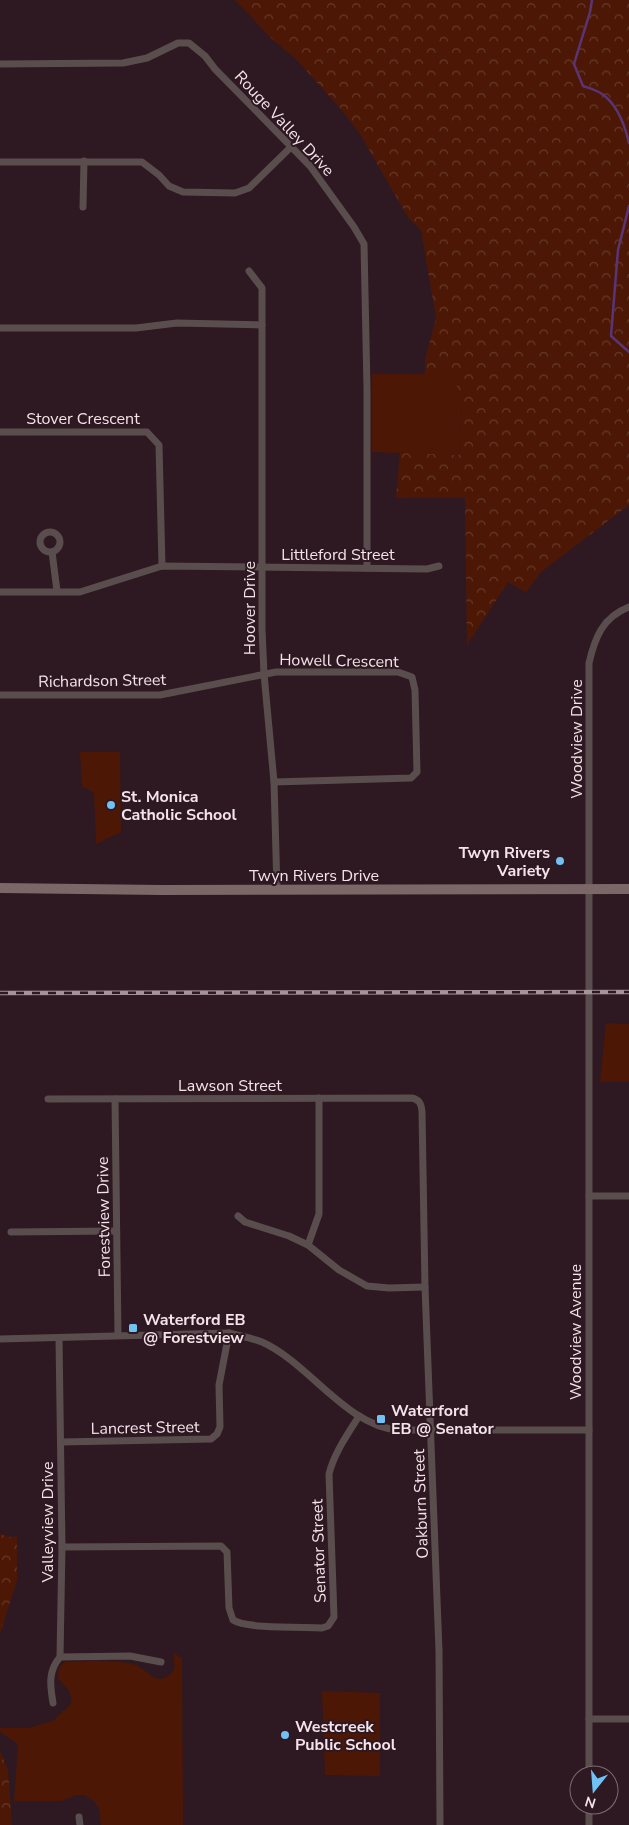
<svg xmlns="http://www.w3.org/2000/svg" width="629" height="1825" viewBox="0 0 629 1825" font-family="'Nunito Sans',sans-serif">
<style>
.forest{fill:url(#forest-crowns)}
.park{fill:#4c1805}
.lines{fill:none;stroke-linecap:round;stroke-linejoin:round}
.stream{stroke:#593577;stroke-width:2.5}
.street{stroke:#5a4d4e;stroke-width:7}
.secondary{stroke:#7b6767;stroke-width:10}
.rail-casing{stroke:#a5939a;stroke-width:4.5}
.rail{stroke:#2e1821;stroke-width:2.5;stroke-dasharray:8;stroke-linecap:butt}
.poi-dot{fill:#70c2f4;stroke:#2e1821;stroke-width:2}
.labels{text-anchor:middle;stroke-width:4;stroke-linejoin:round;paint-order:stroke}
.street-label{font-size:16px;fill:#f4e4ea;stroke:#2e1821}
.poi-label{font-size:16px;font-weight:bold;fill:#f4e4ea;stroke:#2e1821;text-anchor:start}
</style>
<defs>
<pattern id="forest-crowns" width="20" height="18" patternUnits="userSpaceOnUse" patternTransform="scale(1.25)"><rect width="20" height="18" fill="#4c1805"/><path d="M2 6a3 3 0 1 1 6 0M12 15a3 3 0 1 1 6 0" fill="none" stroke="#66392a"/></pattern>
</defs>
<rect width="100%" height="100%" fill="#2e1821"/>
<g class="forest">
<path d="M235,0h394v505l-88,67 -15,20 -18,-10 -41,63 -2,-147h-69l4,-47 59,4 3,-50 -9,-30 -28,-1v-14l11,-42 -15,-88 -12,-11 -49,-85 -20,-26 -45,-50 -22,-18z"/>
<path d="M0,1534l9,3 8,-1v44l-17,54z"/>
<path d="M0,1751l8,19 4,55h-12z"/>
</g>
<g class="park">
<path d="M372,374h81l9,31 -3,50 -87,-3z"/>
<path d="M80,752h40l1,80 -25,12 -2,-51 -12,-7z"/>
<path d="M606,1023l23,1v58h-29z"/>
<path d="M174,1653l8,5 1,167h-82l-2,-17 -5,-7 -9,-6h-9l-14,6h-48l4,-57 -18,-12v-4h29l26,-8c3,-6 6,-6 11,-11 13,-11 0,-22 -8,-31l1,-11 6,-5c19,0 54,-3 71,3 10,4 18,19 30,12 13,-7 7,-13 8,-24z"/>
<path d="M322,1691l58,2v83l-55,-1z"/>
</g>
<g class="lines">
<g class="stream">
<path d="M592,0l-2,12 -16,52 9,22c6,2 14,4 19,8 15,10 23,32 27,49"/>
<path d="M629,206l-11,44 -7,86 18,16"/>
</g>
<g class="street">
<path d="M0,64l123,-1 24,-5 31,-15h11l16,13 10,13 95,97 44,61 10,17 3,145v179"/>
<path d="M0,162h142l17,13 10,11 14,6 52,1 14,-5 42,-41"/>
<path d="M83,207l1,-46"/>
<path d="M249,271l13,17v341l2,45 10,108 3,108"/>
<path d="M0,328h136l41,-5 85,2"/>
<path d="M0,432h147l12,13 3,121"/>
<circle cx="50" cy="542" r="10"/>
<path d="M52,552l5,39"/>
<path d="M0,592h80l82,-26 265,3 12,-3"/>
<path d="M0,695h160l116,-23h122l14,5 3,13 2,82 -6,6 -137,4"/>
<path d="M48,1099l364,-1c8,2 9,6 10,13l3,176 14,364 1,174"/>
<path d="M115,1099l3,236"/>
<path d="M589,1196h40"/>
<path d="M238,1216l7,6 44,14 19,9 31,25 28,16 22,2 36,-1"/>
<path d="M11,1232l105,-1"/>
<path d="M308,1245l11,-31v-116"/>
<path d="M0,1339l229,-6c11,3 23,5 33,9 47,21 84,84 136,88h191"/>
<path d="M61,1442l150,-3 6,-5 3,-7 -1,-42 10,-52"/>
<path d="M62,1547l159,-1 6,6 2,56 4,12c14,9 70,7 89,8l6,-2 6,-9 -5,-143c5,-21 19,-40 30,-58"/>
<path d="M60,1657l70,-1 31,6"/>
<path d="M53,1703c-3,-18 -5,-32 7,-46l2,-110 -3,-209"/>
<path d="M589,1719h40"/>
<path d="M589,1775v-1112c6,-26 14,-46 40,-56"/>
<path d="M589,1805v20"/>
<path d="M79,1817l1,8"/>
</g>
<path class="secondary" d="M0,888l162,2 467,-1"/>
<g class="rail-casing">
<path id="rail" d="M0,993l629,-1"/>
</g>
<use href="#rail" class="rail"/>
</g>
<g class="poi-dot">
<circle cx="111" cy="805" r="5"/>
<circle cx="560" cy="861" r="5"/>
<rect x="128" y="1323" width="10" height="10" rx="2.5"/>
<rect x="376" y="1414" width="10" height="10" rx="2.5"/>
<circle cx="285" cy="1735" r="5"/>
</g>
<g class="labels">
<g class="street-label">
<text transform="translate(285 123) rotate(47)" y="6">Rouge Valley Drive</text>
<text x="83" y="424">Stover Crescent</text>
<text x="338" y="560">Littleford Street</text>
<text transform="translate(249 608) rotate(-90)" y="6">Hoover Drive</text>
<text transform="translate(339 660) rotate(1)" y="6">Howell Crescent</text>
<text transform="translate(102 680) rotate(-1)" y="6">Richardson Street</text>
<text transform="translate(576 739) rotate(-90)" y="6">Woodview Drive</text>
<text x="314" y="881">Twyn Rivers Drive</text>
<text x="230" y="1091">Lawson Street</text>
<text transform="translate(103 1217) rotate(-91)" y="6">Forestview Drive</text>
<text transform="translate(575 1332) rotate(-90)" y="6">Woodview Avenue</text>
<text transform="translate(145 1427) rotate(-1)" y="6">Lancrest Street</text>
<text transform="translate(420 1504) rotate(-92)" y="6">Oakburn Street</text>
<text transform="translate(47 1522) rotate(-90)" y="6">Valleyview Drive</text>
<text transform="translate(318 1551) rotate(-92)" y="6">Senator Street</text>
</g>
<g class="poi-label">
<text x="121" y="802">St. Monica<tspan x="121" dy="18">Catholic School</tspan></text>
<text x="550" y="858" text-anchor="end">Twyn Rivers<tspan x="550" dy="18">Variety</tspan></text>
<text x="143" y="1325">Waterford EB<tspan x="143" dy="18">@ Forestview</tspan></text>
<text x="391" y="1416">Waterford<tspan x="391" dy="18">EB @ Senator</tspan></text>
<text x="295" y="1732">Westcreek<tspan x="295" dy="18">Public School</tspan></text>
</g>
</g>
<g transform="translate(594 1790) rotate(197)"><circle r="24" fill="#2e1821" stroke="#7d6a71"/>
<path d="M0-4L9 19L0 12L-9 19Z" fill="#70c2f4"/>
<text y="-8" font-size="14" font-weight="bold" text-anchor="middle" fill="#f4e4ea">N</text>
</g>
</svg>
